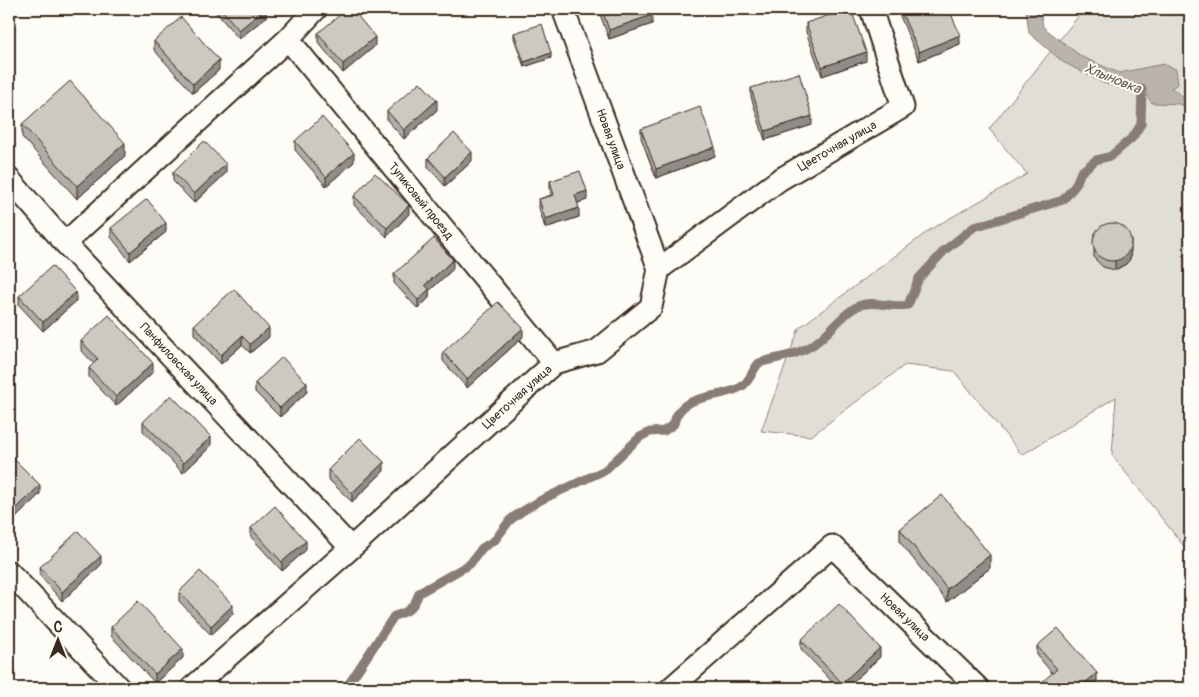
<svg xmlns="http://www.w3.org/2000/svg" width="1199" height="697" viewBox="0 0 1199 697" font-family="Pangolin,sans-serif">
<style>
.green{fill:#e1ded7;stroke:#8e847a}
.water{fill:#bbb4ad;stroke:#887d74}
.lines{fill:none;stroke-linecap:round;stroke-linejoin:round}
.stream{stroke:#887d74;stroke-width:9}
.street-casing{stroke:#3b2a1e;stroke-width:25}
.street{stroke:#fdfcf7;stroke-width:21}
.wall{fill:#b0aca7;stroke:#3b2a1e}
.shaded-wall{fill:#908c88;stroke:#3b2a1e}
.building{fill:#cdc8c2;stroke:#3b2a1e}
.labels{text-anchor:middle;stroke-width:4;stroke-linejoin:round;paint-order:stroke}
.street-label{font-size:12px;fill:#3b2a1e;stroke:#fdfcf7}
.water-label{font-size:14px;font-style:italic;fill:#615349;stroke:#fdfcf7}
</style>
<rect width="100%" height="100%" fill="#fdfcf7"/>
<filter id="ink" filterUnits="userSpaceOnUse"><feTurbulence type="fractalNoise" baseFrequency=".02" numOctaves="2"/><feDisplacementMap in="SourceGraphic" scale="10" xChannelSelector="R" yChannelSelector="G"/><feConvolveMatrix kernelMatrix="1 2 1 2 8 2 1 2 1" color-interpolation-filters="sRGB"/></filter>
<g filter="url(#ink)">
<path class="green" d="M1084,9h106v545l-78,-99 4,-58 -94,58 -68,-84 -49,-6 -94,71 -50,-5 38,-103 132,-99 96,-55 -38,-45z"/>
<path class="water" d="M1026,9h14l3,18 39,30 37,16 44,-9 13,5 2,15 -7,4 19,13v7l-11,-4 -27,-1 -5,-7 -44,-13 -40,-21 -34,-29z"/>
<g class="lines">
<path class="stream" d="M346,688l48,-72c15,-4 20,-9 25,-23l51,-29 12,-16 13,-8 15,-20 11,-8 20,-12 64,-30 35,-33 10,-5 14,-1 10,-7c5,-32 45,-24 67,-37 9,-5 11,-17 18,-24 18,-6 34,-6 52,-17 17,-10 30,-32 47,-40 16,-7 35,3 50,-1l11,-27 26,-28 29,-23 89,-27 12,-14 6,-14 15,-12 15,-4 22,-19 8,-13 1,-35"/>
<g class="street-casing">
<g id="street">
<path d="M563,9l96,260"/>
<path d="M288,39l266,324"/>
<path d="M9,179l56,64 286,305"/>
<path d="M65,243l223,-204 28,-30"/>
<path d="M9,572l110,116"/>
<path d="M192,688l159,-140 203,-185 43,-12 54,-44 8,-38 120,-89 124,-73 -32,-98"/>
<path d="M671,688l161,-142 146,142"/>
</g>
</g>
<use href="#street" class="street"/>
</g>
<g class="wall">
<path d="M213,9h53v8l-27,22z"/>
<path d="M598,9h52l2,15 -43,15z"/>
<path d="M897,9h52l11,35 -41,17z"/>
<path d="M806,23l60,38 -44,15 -16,-44z"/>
<path d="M318,33l57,13 -32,27 -25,-31z"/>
<path d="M514,33l37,25 -27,9 -10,-29z"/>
<path d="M154,41l65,29 -26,23 -39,-43z"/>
<path d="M751,88l61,37 -47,15 -14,-43z"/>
<path d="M437,110l-33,29 -17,-19v-9z"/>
<path d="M22,124l103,32 -48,43 -55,-62z"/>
<path d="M641,129l74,27 -59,22 -15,-40z"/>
<path d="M295,141l59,21 -28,24 -31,-36z"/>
<path d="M428,158l44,3 -27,25 -17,-19z"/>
<path d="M173,172l53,1 -32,30 -21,-22z"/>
<path d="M550,181l37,19 -10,3 2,14 -34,11 -6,-20v-9l12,-4 -1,-5z"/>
<path d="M354,196l55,18 -22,23 -33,-32z"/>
<path d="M111,228l55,4 -36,29 -19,-24z"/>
<path d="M1094,236l37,11 -1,12 -4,5 -11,6 -12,-3 -9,-9z"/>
<path d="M453,269l-24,22v7l-11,11 -24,-26v-9z"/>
<path d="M19,296l57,5 -33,30 -24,-26z"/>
<path d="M194,325l75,12 -19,16 -8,-8 -21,19 -27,-30z"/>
<path d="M523,337l-56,51 -24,-27v-9z"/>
<path d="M81,341l72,31 -37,34 -27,-29v-9l5,-4 -13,-14z"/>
<path d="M255,383l52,9 -27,25 -25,-25z"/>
<path d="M143,422l68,24 -28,27 -40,-42z"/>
<path d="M328,470l56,1 -32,31 -24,-23z"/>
<path d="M251,528l55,22 -24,21 -31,-34z"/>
<path d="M900,529l90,39 -43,34 -47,-60z"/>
<path d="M101,565l-39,36 -22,-25v-9z"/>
<path d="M179,592l54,22 -22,21 -32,-34z"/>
<path d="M111,627l72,31 -28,25 -44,-47z"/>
<path d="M801,640l79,17 -34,31h-8l-37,-39z"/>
<path d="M1037,646l60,36 -45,-9 -15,-18z"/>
</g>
<g class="shaded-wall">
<path d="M265,9h1v8l-27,22v-9z"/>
<path d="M652,15v9l-43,15v-9z"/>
<path d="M960,35v9l-41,17v-9z"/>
<path d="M375,37v9l-32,27v-9z"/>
<path d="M866,52v9l-44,15v-9z"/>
<path d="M551,53v5l-27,9v-5z"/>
<path d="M219,60v10l-26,23v-9z"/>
<path d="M437,100v10l-33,29v-9z"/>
<path d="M812,116v9l-47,15v-9z"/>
<path d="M125,143v13l-48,43v-13z"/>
<path d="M715,147v9l-59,22v-9z"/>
<path d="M472,152v9l-27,25v-9z"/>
<path d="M354,153v9l-28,24v-9z"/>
<path d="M226,164v9l-32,30v-9z"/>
<path d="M587,191v9l-12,4v-9z"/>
<path d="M409,205v9l-22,23v-9z"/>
<path d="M579,208v9l-34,11v-9z"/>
<path d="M166,223v9l-36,29v-9z"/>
<path d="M1131,238v9l-1,12 -4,5 -11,6v-9z"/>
<path d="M453,260v9l-24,22v7l-11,11v-9l7,-15z"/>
<path d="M76,292v9l-33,30v-9z"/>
<path d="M269,328v9l-19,16v-9z"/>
<path d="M523,328v9l-56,51v-9z"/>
<path d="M242,336v9l-21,19v-9z"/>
<path d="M153,363v9l-37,34v-9z"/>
<path d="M307,383v9l-27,25v-9z"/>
<path d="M211,437v9l-28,27v-10z"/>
<path d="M384,462v9l-32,31v-9z"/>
<path d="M40,485v9l-31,31v-9z"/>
<path d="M306,541v9l-24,21v-9z"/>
<path d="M990,555v13l-43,34v-13z"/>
<path d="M101,556v9l-39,36v-9z"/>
<path d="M233,605v9l-22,21v-9z"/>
<path d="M880,648v9l-34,31h-4v-5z"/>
<path d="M183,649v9l-28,25v-9z"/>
<path d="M1097,673v9l-8,6h-10z"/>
</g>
<g class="building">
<path d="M221,9h44l-26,21z"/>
<path d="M347,9h5l23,28 -32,27 -25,-31z"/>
<path d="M602,9h48l2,6 -43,15z"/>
<path d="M847,9h4l15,43 -44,15 -16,-44z"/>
<path d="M900,9h49l11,26 -41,17z"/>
<path d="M181,17l38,43 -26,24 -39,-43z"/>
<path d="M542,24l9,29 -27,9 -10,-29z"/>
<path d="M799,73l13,43 -47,15 -14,-43z"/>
<path d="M70,81l55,62 -48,43 -55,-62z"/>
<path d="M420,82l17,18 -33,30 -17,-19z"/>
<path d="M700,107l15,40 -59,22 -15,-40z"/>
<path d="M322,117l32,36 -28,24 -31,-36z"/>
<path d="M454,133l18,19 -27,25 -17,-19z"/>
<path d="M204,141l22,23 -32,30 -21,-22z"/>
<path d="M580,171l7,20 -12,4 4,13 -34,11 -6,-20 15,-4 -4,-14z"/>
<path d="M375,173l34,32 -22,23 -33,-32z"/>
<path d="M147,199l19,24 -36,29 -19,-24z"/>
<circle cx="1112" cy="242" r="19"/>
<path d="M434,238l19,22 -28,25 4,4 -11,11 -24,-26z"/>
<path d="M52,266l24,26 -33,30 -24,-26z"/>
<path d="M234,289l35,39 -19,16 -8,-8 -21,19 -27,-30z"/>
<path d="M498,302l25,26 -56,51 -24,-27z"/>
<path d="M109,315l44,48 -37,34 -27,-29 9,-9 -17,-18z"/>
<path d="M282,357l25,26 -27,25 -25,-25z"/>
<path d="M171,395l40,42 -28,26 -40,-41z"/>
<path d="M360,438l24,24 -32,31 -24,-23z"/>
<path d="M11,456l29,29 -31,31v-57z"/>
<path d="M942,495l48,60 -43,34 -47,-60z"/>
<path d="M275,506l31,35 -24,21 -31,-34z"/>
<path d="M78,531l23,25 -39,36 -22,-25z"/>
<path d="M200,571l33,34 -22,21 -32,-34z"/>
<path d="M138,601l45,48 -28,25 -44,-47z"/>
<path d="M839,604l41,44 -38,35 -41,-43z"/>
<path d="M1058,628l39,45 -18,15h-44l22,-19 -20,-23z"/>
<path d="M68,684l4,4h-9z"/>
</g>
</g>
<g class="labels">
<g class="street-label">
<text transform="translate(611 139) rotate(70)" y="4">Новая улица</text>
<text transform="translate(837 146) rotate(-30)" y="4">Цветочная улица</text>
<text transform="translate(421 201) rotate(51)" y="4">Тупиковый проезд</text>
<text transform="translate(179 364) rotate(47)" y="4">Панфиловская улица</text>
<text transform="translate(517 397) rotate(-42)" y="4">Цветочная улица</text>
<text transform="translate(905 617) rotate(44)" y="4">Новая улица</text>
</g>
<g class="water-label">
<text transform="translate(1113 78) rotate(22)" y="5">Хлыновка</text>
</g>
</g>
<rect width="1199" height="697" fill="none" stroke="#fdfcf7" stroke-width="30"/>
<rect x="15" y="15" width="1169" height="667" fill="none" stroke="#3b2a1e" stroke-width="2" filter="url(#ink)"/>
<g transform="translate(58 640)" stroke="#fdfcf7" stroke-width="4" paint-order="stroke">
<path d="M0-4L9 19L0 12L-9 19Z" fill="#3b2a1e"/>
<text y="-8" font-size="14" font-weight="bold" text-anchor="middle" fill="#3b2a1e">С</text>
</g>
</svg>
